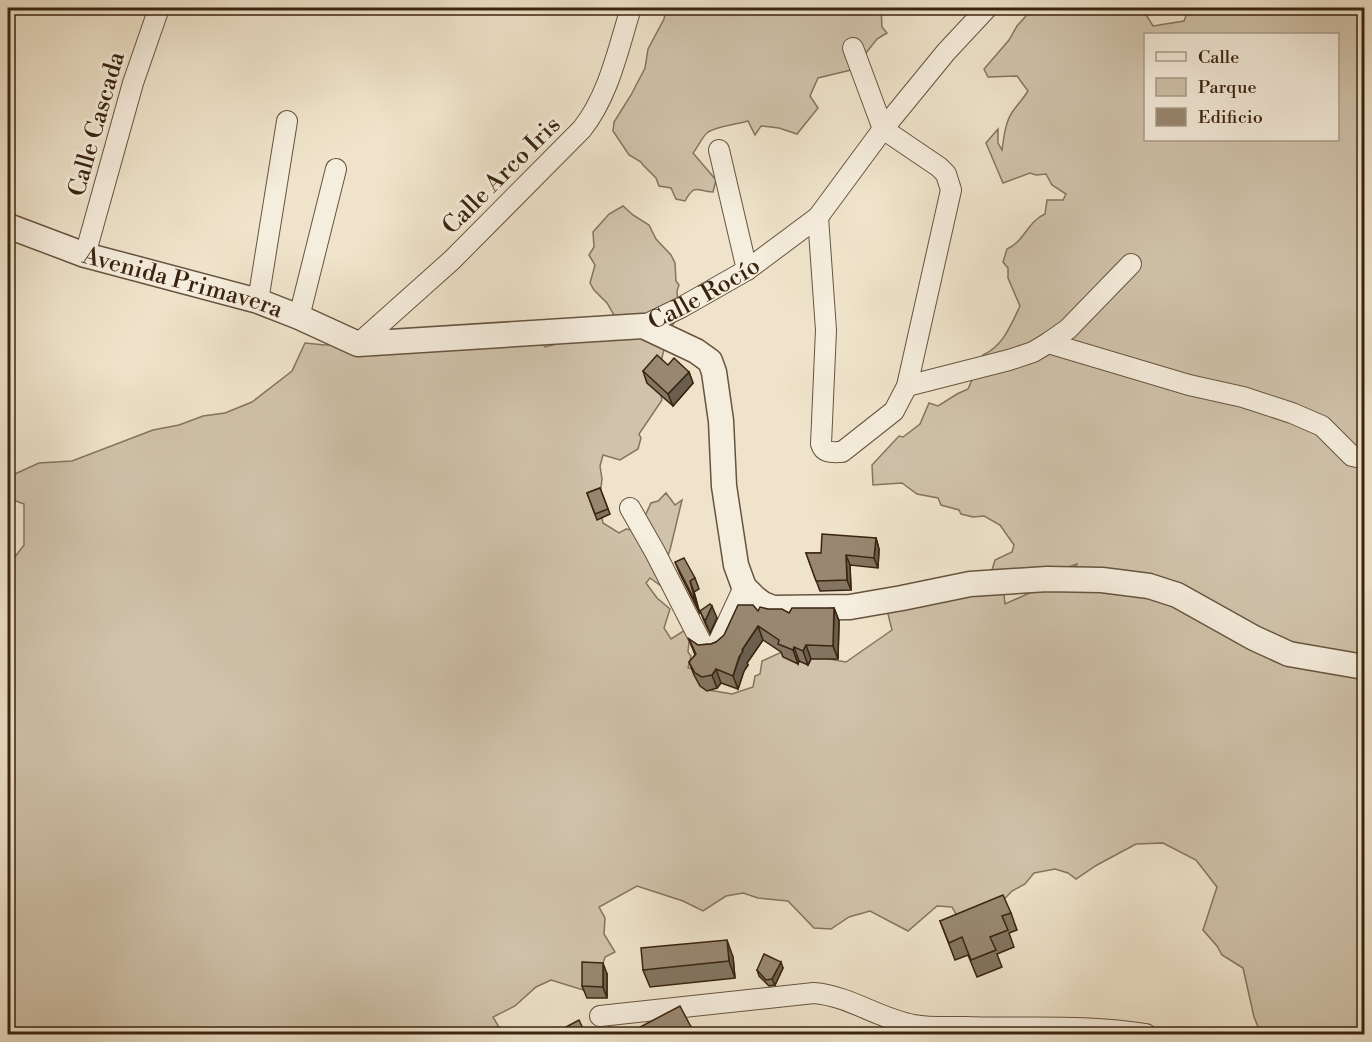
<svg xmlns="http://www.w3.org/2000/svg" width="1372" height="1042" viewBox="0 0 1372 1042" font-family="'Libre Bodoni',serif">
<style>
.green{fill:#d0c3ab;stroke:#85745d;stroke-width:1.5;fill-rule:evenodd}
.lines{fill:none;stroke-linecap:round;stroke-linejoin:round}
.minor-casing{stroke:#67543e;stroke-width:22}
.tertiary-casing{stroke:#67543e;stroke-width:27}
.minor{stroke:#f5eddd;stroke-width:20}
.tertiary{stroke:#f5eddd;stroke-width:24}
.wall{fill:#837561;stroke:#3a240f;stroke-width:1.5}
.shaded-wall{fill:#6a5f4f;stroke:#3a240f;stroke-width:1.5}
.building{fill:#988871;stroke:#3a240f;stroke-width:1.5}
.labels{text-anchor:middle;stroke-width:6;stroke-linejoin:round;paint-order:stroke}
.street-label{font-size:24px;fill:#3a240f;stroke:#f5eddd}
</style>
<rect width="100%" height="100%" fill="#efe4cb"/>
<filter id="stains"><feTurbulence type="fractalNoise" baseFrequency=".00333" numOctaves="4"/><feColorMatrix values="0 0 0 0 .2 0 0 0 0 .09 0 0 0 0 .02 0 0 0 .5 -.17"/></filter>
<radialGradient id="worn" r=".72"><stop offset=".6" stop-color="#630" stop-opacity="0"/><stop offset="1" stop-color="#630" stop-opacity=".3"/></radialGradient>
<g class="green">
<path d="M666,8h215l1,19 5,6 -10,6 -15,19 -7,11 -37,9 -8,18 8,12 -21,26 -18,-6 -18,-2 -6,9 -7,-14c-9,3 -35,6 -41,12 -4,3 -10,15 -14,20l23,27 -3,12c-17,-1 -18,-9 -28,9l-9,-2 -5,-11 -12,-2 -3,-8 -13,-13 -2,-3 -12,-7 -16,-24 1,-9 17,-27 14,-27 3,-19 16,-30z"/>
<path d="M1024,8h118l11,18 31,-5 5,-13h175v1026h-103l-7,-17 -11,-49 -21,-13 -5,-9 -14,-16 14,-43 -21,-27 -33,-17 -27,1 -39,21 -21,14 -8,-6 -13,-4 -21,4 -9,11 -13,7 -28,29 -28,-6 -4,-7 -15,-1 -29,25 -38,-20 -21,6 -18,12 -17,-1 -26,-27 -30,-3 -15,-5 -17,3 -23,15 -20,-10 -46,-15 -38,21 6,11 -1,16 11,18 -10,5 -7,23 -15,10 -32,-10 -15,7 -21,19 -22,11 10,17h-495v-468l16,-21v-41l-16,-6v-21l31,-14 33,-2 81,-31 26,-5 24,-9 22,-3 27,-11 40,-31 13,-28 20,2 216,-4 4,6 20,-5 50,-25 -8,-14 -13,-13 -4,-7 5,-18 -6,-10 5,-8 -1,-15 16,-18 14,-8 10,9 16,10 7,14 15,16 4,8 1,18 3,4 -2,6 2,25 -10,14 -12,47 5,23 -23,34 2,4 -3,11 -18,11 -17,-5 -3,11 2,13 -3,25 4,19 16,10 7,-4 6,1 12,-12 7,-15 7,-2 8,-8 9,12 7,-5 -12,50 -6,16 -3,20 -11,-8 -4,5 11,15 13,11 -6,19 7,11 14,-9 5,1 -2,21 3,4 -3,12 21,4v18l23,4 21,-7 2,-11 5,-2 2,-13 22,-10 62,11 46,-32 -5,-20 120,-26 -3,10 1,10 38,-17 29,-8 5,-15 -44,15 -42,-6 4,-13 17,-8 2,-7 -14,-20 -16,-9 -11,1 -12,-3 -2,-4 -18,-5 -3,-7 -21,-4 -15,-11 -29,2 -1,-20 27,-29 4,1 17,-13 9,-21 9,3 19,-12 11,-5 15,-34c20,-9 28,-30 37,-49l-12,-28v-10l-5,-6 4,-13c17,-7 21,-28 38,-35l2,-14h16l3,-6 -14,-9 -6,-11 -10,1 -6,-2 -27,10 -17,-40 12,-14v14l4,7c2,-13 3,-28 11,-39 5,-7 10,-12 15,-20l-11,-15 -29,1 -4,-8 25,-29 8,-14 9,-10 -4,-6zM1146,34h192v106h-192z"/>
</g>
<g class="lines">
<g class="minor-casing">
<g id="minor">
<path d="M853,48l30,81"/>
<path d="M719,150l28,120"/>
<path d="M818,217l8,113 -5,114c3,10 12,8 21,8l52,-41 13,-25 44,-196 -5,-16 -7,-7 -56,-38"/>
<path d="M85,255l48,-172 26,-75"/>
<path d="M258,301l29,-180"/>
<path d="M299,317l37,-148"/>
<path id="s1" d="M643,326l39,-19 65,-37 71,-53 65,-88 63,-77 41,-44"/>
<path d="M1048,343l141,42 54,12 49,16 30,13 30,30 5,1h7"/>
<path d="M358,344l94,-84 130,-131c27,-34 36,-80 49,-121"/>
<path d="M907,386l102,-26 24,-8 15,-9 20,-14 63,-65"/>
<path d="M630,508l25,44 46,90 5,5 8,-1 4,-3 26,-56"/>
<path d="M600,1016l214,-23c36,3 65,26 100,32 16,3 34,2 50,2 61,2 122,-3 182,7"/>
</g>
</g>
<g class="tertiary-casing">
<g id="tertiary">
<path id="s2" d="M8,226l77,29 173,46 41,16 59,27 285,-18 53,25 14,10 4,11 7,49 3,65 12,79 8,22 11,11 8,6 10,4 77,-1 52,-9 68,-14 77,-5 55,1 47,6 28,9 77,43 35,16 75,13"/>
</g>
</g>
<use href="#minor" class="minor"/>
<use href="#tertiary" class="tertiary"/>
</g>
<g class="wall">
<path d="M668,365l21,7 4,11 -20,23 -26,-23 -4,-12z"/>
<path d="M600,488l10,26 -13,6 -10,-27z"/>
<path d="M876,538l3,11 -1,19 -28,-3 1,25 -31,1 -14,-38h15z"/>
<path d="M675,562l20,16 4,11 -5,3 6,22 -20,-40z"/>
<path d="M834,608l5,13 -1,38h-27l-3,6 -9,-4 -1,3 -15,-7 -2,-5 -18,-12 -16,23 1,2 -4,6 -6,18 -17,-6 -4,5 -10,3 -7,-5 -6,-11 -5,-13 6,-7 -6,-16 9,6 13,-1 5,-2 42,-31 31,2z"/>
<path d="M700,611l17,7 -7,15 -5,-10z"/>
<path d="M1011,913l6,17 -8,3 5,14 -17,7 5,13 -25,10 -9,-22 -13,5 -15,-39z"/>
<path d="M733,957l2,21 -85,9 -7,-17z"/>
<path d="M783,968l-8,17 -6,1 -10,-10 -2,-6z"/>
<path d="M607,974v24h-20l-5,-12z"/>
</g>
<g class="shaded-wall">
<path d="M689,372l4,11 -20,23 -5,-12z"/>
<path d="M876,538l3,11 -1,19 -4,-10z"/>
<path d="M846,555l4,10 1,25 -4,-10z"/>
<path d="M690,581l4,11 6,22 -4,-11z"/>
<path d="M712,606l5,12 -7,15 -5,-12z"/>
<path d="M834,608l5,13 -1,38 -5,-13z"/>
<path d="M758,626l5,14 -16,23 1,2 -4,6 -6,18 -5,-13 9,-26z"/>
<path d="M806,645l5,14 -3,6 -5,-14z"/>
<path d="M794,647l5,14 -1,3 -5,-14z"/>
<path d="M716,669l5,14 -4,5 -5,-13z"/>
<path d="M727,940l6,17 2,21 -6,-17z"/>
<path d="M781,962l2,6 -8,17 -3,-6z"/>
<path d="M603,963l4,11v24l-4,-11z"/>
<path d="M691,1027l3,8h-6z"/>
</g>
<g class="building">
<path d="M657,355l11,10 6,-7 15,14 -21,22 -25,-23z"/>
<path d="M600,488l8,21 -13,5 -8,-21z"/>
<path d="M822,534l54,4 -2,20 -28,-3 1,25 -31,1 -10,-28h15z"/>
<path d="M684,558l11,20 -5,3 6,22 -21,-41z"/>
<path d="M710,604l2,2 -7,15 -5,-10z"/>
<path d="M738,605h15l5,6 2,-4 8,2h14l7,4 3,-5h42l-1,38 -27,-1 -3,6 -9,-4 -1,3 -15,-6 1,-4 -21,-14 -16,24 1,1 -4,6 -6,19 -17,-7 -4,6 -10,2 -7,-4 -6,-11 7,-8 -7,-15 9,6 13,-1 5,-2 8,-7z"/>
<path d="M1003,895l8,18 -9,3 6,14 -18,7 6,13 -25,10 -9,-23 -13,6 -9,-22z"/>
<path d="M727,940l2,21 -86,9 -2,-22z"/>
<path d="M764,954l17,8 -9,17 -6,1 -9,-10z"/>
<path d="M582,962l21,1v24l-21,-1z"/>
<path d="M680,1006l11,21 -3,8h-63z"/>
<path d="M579,1020l7,15h-35z"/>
<path d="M609,1027l4,6 4,-3 2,5h-25z"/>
</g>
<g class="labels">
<g class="street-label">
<text transform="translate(96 124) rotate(-74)" y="8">Calle Cascada</text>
<text transform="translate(501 175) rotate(-45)" y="8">Calle Arco Iris</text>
<text dy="8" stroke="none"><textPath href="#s2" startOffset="184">Avenida Primavera</textPath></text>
<text dy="8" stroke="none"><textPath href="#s1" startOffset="69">Calle Rocío</textPath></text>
</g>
</g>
<rect width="1372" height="1042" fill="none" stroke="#efe4cb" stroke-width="30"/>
<rect x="9" y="9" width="1354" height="1024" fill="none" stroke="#3a240f" stroke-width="3"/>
<rect x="15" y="15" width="1342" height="1012" fill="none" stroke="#3a240f" stroke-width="1.5"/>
<rect x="1144" y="33" width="195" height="108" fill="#f5eddd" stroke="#aa9d8b" stroke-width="1.5"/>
<rect x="1156" y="52" width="30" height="9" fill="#f5eddd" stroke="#aa9d8b" stroke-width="1.5"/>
<text x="1198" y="63" font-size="18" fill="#3a240f">Calle</text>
<rect x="1156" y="78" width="30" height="18" fill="#d0c3ab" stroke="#aa9d8b" stroke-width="1.5"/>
<text x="1198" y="93" font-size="18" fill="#3a240f">Parque</text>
<rect x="1156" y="108" width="30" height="18" fill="#988871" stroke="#aa9d8b" stroke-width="1.5"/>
<text x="1198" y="123" font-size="18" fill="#3a240f">Edificio</text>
<rect width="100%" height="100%" filter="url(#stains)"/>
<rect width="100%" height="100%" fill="url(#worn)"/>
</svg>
